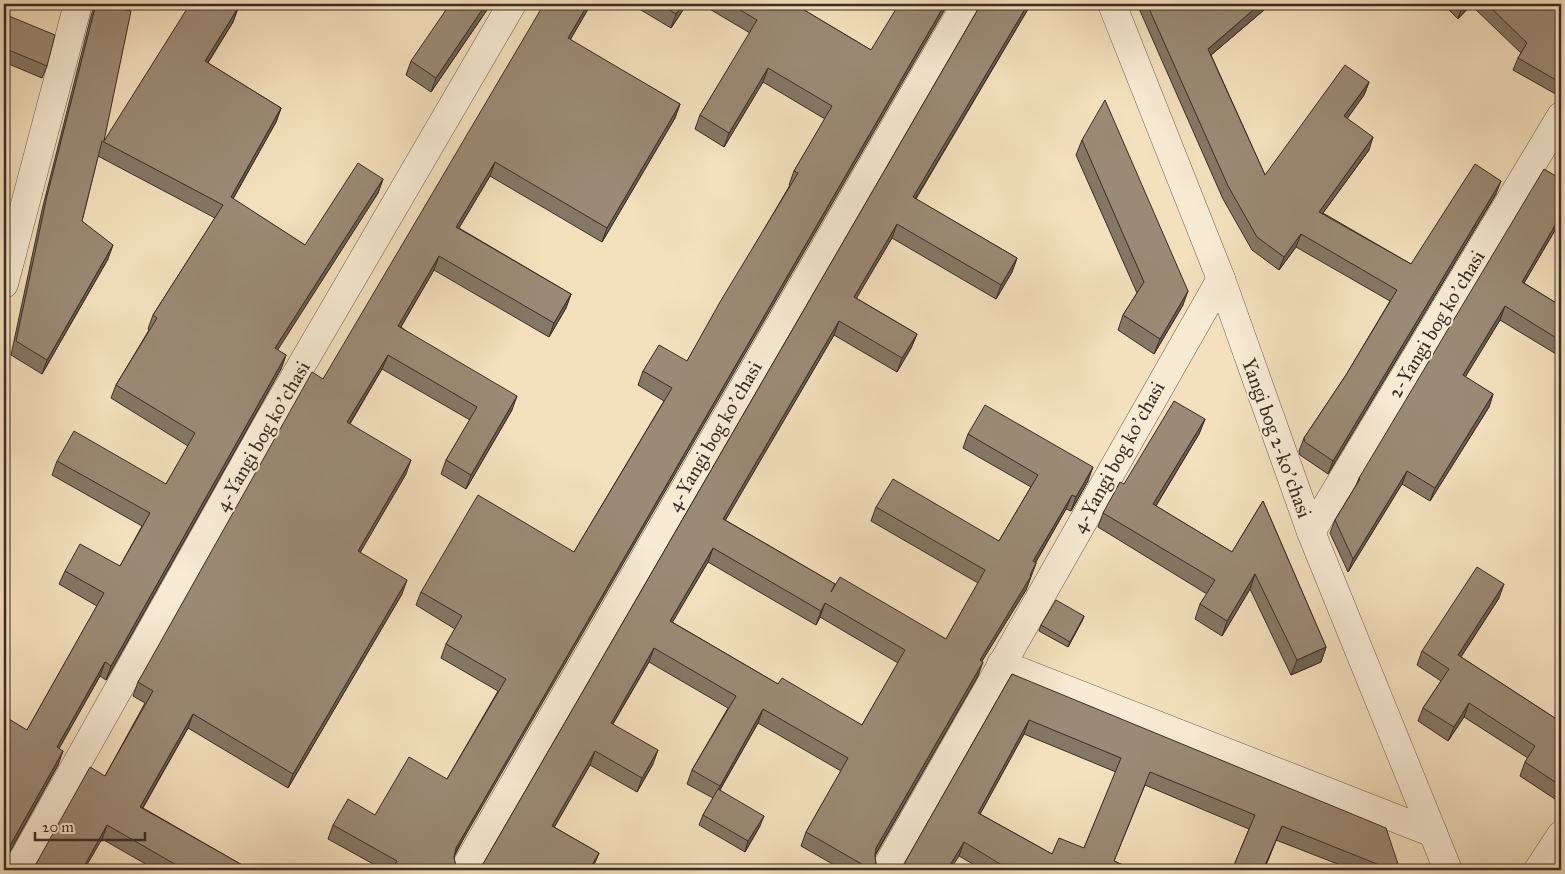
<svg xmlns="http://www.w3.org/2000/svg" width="1565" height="874" viewBox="0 0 1565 874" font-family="'IM FELL Great Primer',serif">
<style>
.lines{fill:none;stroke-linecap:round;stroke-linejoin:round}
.street-casing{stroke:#685a4c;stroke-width:29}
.street{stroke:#f8ebd4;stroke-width:28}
.wall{fill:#857765;stroke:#3a2d27;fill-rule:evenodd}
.shaded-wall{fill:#6c6152;stroke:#3a2d27}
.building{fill:#9b8a75;stroke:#3a2d27;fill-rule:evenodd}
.labels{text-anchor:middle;stroke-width:4;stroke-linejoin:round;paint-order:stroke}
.street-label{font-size:20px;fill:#3a2d27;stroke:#f8ebd4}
</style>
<rect width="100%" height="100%" fill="#f4e0bd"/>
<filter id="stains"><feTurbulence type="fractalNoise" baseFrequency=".004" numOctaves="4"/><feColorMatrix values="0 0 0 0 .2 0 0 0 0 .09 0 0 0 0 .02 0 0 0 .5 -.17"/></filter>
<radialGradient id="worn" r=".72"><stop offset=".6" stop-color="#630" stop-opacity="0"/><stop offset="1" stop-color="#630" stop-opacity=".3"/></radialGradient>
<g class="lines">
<g class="street-casing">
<g id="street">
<path d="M1112,4l109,275 90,253 137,338"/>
<path d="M4,284l74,-280"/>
<path d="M1311,532l250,-416"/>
<path d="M1001,664l432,169"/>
<path d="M17,870l252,-449 243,-417"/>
<path d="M464,870l502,-866"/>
<path d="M885,870l336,-591"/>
<path d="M1538,870l23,-35"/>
</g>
</g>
<use href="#street" class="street"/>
</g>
<g class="wall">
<path d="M95,4l9,137 134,-133 -5,14 -25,41 73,45 -5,14 -43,77 72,46 78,-66 -5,14 -101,157 9,5 -5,14 -175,311 -6,-4 -41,72 -1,17 -51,92 -3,13 23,-140 70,-124 -38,-22 6,-13 55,-5 22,-40 -90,-51 5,-14 109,23 22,-38 -77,-48 5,-13 33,-55 -1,-1 5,-14 62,-97 -117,-62 -16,65 26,38 -66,115 -31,-19 31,-145 49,-194z"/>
<path d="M491,4l-60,88 -25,-17 5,-14z"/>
<path d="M591,4l-21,36 110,64 -5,14 -73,124 -112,-66 -31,52 112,66 -5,14 -17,29 -115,-67 -33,57 111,83 -46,79 -25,-15 5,-14 24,-40 -88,-51 -32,55 56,50 -46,78 42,42 -114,194 -100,-60 -45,80 108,62h-95l-54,-31 -72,31 6,-6 69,-88 40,-73 -12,-7 5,-14 185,-303z"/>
<path d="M631,4h56l-16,24z"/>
<path d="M701,4h93l77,46 -417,807 1,6 6,6 3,1h-80l-56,-31 5,-14 42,-10 72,-36 51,-88 -57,-33 5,-14 9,-15 -39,-24 5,-13 153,-40 90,-151 -26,-16 5,-14 44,-10 103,-176h-1l5,-14 31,-52 -62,-37 -39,65 -29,-18 5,-14 50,-82z"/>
<path d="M981,4h50l-115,195 101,59 -5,14 -16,27 -104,-61 -36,60 61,36 -6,14 -14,24 -63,-37 -109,185 110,64 111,55 32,-56 -107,-62 5,-14 123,34 32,-54 -68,-39 5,-14 120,47 -17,30 -5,-2 -30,53v1l-10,27 -44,71 -4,15 -103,180 1,8 6,5 3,1h-42l-42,-24 5,-14 35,-61 -83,-48 -38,67 40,36 -15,26 -46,-27 4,-10 10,-17 -26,-14 5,-14 36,-62 -79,-46 -36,62 40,40 -16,28 -47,-27 -36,62 45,26 -6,14 -116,2 6,-5zM708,562l108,63 4,-8 78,46 -36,62 -84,-41 -106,-62z"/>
<path d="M1137,4h70l3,3 4,-3h57l-60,51 54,120 104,-93 -5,13 -17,23 22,32 -46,63 88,51 85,-70 -168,280 -28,-19 -1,-4 5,-13 42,-63 44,-74 -94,-54 -17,23 -27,-20 -29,-51z"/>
<path d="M1443,4h107l11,10v83l-48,-27 5,-12 3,-5 -50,-48 -13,14z"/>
<path d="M4,14l43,52 -5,12 -38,-16z"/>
<path d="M1082,140l101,165 -29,49 -36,-24 5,-15 14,-22 -61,-138z"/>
<path d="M1561,220l-37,63 37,23v51l-61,-37 -35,57 28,17 -4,13 -59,94 -28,-17 -54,88 -18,-39 5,-13 20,-32 4,-10z"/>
<path d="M1205,419l-6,15 -43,72 76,46 31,-51 63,146 -5,15 -30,13 -41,-86 -28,47 -27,-17 5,-15 7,-10 -109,-67 5,-14 21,-29z"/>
<path d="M1499,598l-38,59 100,65v81l-41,-27 5,-14 3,-4 -64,-41 -16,24 -30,-20 5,-13 18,-27 -24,-16 5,-14z"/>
<path d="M1084,616l-2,5 -14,26 -29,-16 2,-6z"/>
<path d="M1012,674l388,196h-47l-77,-30 -12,30h-32l17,-41 -104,-44 -31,76 20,9h-151l-24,-14 -61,14 6,-6zM1024,734l92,38 -32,76 -32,6 -72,-40z"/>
</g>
<g class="shaded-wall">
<path d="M486,4h5l-60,88 5,-14z"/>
<path d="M588,4h3l-28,48 5,-14z"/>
<path d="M683,4h4l-16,24 5,-14z"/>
<path d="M945,4h3l-498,858 6,-14z"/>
<path d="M1028,4h3l-123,207 5,-14z"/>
<path d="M1260,4h11l-68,58 5,-13z"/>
<path d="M1465,4h7l-14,15 4,-12z"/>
<path d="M238,8l-5,14 -33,53 5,-14z"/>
<path d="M768,68l-5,14 -39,65 5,-14z"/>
<path d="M1369,82l-5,13 -24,34 4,-13z"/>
<path d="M680,104l-5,14 -73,124 5,-14z"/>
<path d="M281,108l-5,14 -50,89 5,-14z"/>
<path d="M1373,137l-4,13 -55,75 5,-13z"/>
<path d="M495,162l-5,14 -39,65 5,-14z"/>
<path d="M383,179l-5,14 -108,169 5,-14z"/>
<path d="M1501,181l-5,13 -168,280 5,-13z"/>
<path d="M1561,215v5l-44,75 5,-13z"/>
<path d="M897,224l-5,14 -43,73 5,-14z"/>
<path d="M1301,234l-5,13 -17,23 5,-13z"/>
<path d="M113,245l-5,14 -66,115 5,-14z"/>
<path d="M439,256l-5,14 -41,70 5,-14z"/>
<path d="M1017,258l-5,14 -16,27 5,-14z"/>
<path d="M1188,291l-5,14 -29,49 6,-15z"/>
<path d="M571,294l-5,14 -17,29 5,-14z"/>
<path d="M1505,306l-5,14 -42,69 5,-14z"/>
<path d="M839,321l-5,14 -116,198 5,-14z"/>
<path d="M917,334l-6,14 -14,24 5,-14z"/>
<path d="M286,355l-5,14 -175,311 5,-14z"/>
<path d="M388,355l-6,14 -40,67 5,-14z"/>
<path d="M1493,394l-4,13 -59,94 5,-13z"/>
<path d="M517,396l-5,14 -46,79 5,-14z"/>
<path d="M1205,419l-6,15 -51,85 5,-15z"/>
<path d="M411,460l-5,14 -53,91 5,-14z"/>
<path d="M1093,467l-5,14 -17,30 5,-14z"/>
<path d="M1407,471l-5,13 -54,88 5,-13z"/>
<path d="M1072,495l-6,14 -38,66 5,-14z"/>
<path d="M713,548l-5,14 -43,73 5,-14z"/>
<path d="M1036,563l-10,27 -52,84 6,-14z"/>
<path d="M1255,574l-5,15 -28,47 5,-15z"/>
<path d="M407,580l-5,14 -114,194 5,-14z"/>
<path d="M1504,584l-5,14 -46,71 5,-14z"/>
<path d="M825,603l-5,14 -4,8 5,-14z"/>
<path d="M1084,616l-2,5 -14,26 2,-5z"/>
<path d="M1326,647l-5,15 -30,13 6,-15z"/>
<path d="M654,648l-5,14 -44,75 6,-14z"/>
<path d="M105,662l-5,14 -48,85 5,-14z"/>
<path d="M983,662l-5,14 -107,186 5,-14z"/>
<path d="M1469,703l-5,14 -16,24 6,-14z"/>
<path d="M763,709l-5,14 -44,77 6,-14z"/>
<path d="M193,714l-5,14 -53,93 5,-14z"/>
<path d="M1029,720l-5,14 -51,93 5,-14z"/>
<path d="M658,750l-5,14 -16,28 5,-14z"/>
<path d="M63,751l-5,14 -54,97 4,-13z"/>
<path d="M595,751l-5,14 -43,75 5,-14z"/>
<path d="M764,816l-4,10 -15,26 3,-11z"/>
<path d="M107,825l-5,14 -18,31h-2z"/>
<path d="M1282,826l-18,44h-1z"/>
<path d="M964,842l-5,14 -9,14h-3z"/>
<path d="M599,853l-6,14 -1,3h-3z"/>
</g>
<g class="building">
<path d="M96,4h6l29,7 -27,130 86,-137h41l7,4 -33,53 76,47 -50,89 74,48 53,-82 25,16 -108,169 11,7 -175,311 -6,-4 -48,85 6,4 -55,98 -1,8 2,7 5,5 3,1h-13v-154l23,14 77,-137 -39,-22 15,-27 40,22 30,-53 -93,-52 17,-30 92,53 29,-51 -79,-48 41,-67 -4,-3 70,-110 -121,-64 -20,80 31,24 -66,115 -31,-19 31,-145z"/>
<path d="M450,4h36l-50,74 -25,-17z"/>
<path d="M544,4h44l-20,34 112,66 -73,124 -112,-66 -39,65 115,67 -17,29 -115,-67 -41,70 119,70 -46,79 -25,-15 31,-53 -89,-52 -41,67 64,38 -53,91 49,29 -114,194 -100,-60 -53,93 111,63h-66l-78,-45 -25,45h-55h3l6,-6 54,-97 15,9 48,-85 -15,-9 150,-267 24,-43 11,7z"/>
<path d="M660,4h23l-7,10z"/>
<path d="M730,4h64l77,46 28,-46h46l-489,844 -2,9 1,6 6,6 3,1h-72l5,-9 -64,-36 15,-26 27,16 34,-58 38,22 59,-100 -60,-35 16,-28 -41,-24 57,-97 96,57 98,-164 -29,-17 16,-26 28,16 33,-59 78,-129 -4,-2 38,-65 -64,-38 -39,65 -29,-18 57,-95z"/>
<path d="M981,4h47l-115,193 104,61 -16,27 -104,-61 -43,73 63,37 -15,24 -63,-37 -116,198 112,65 -4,8 9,-15 106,62 39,-69 -109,-63 17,-28 106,62 39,-66 -70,-41 17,-29 108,62 -17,30 -4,-2 -39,66 3,2 -6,12 1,1 -51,84 3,2 -107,186 -1,8 1,8 6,5 3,1h-13l-66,-38 42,-74 -85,-49 -43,77 -28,-16 44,-74 -82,-48 -43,75 47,27 -16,28 -47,-27 -43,75 47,27 -10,17h-115l3,-1 6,-5zM713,548l108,63 4,-8 80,47 -43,75 -80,-47 -4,6 -108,-63z"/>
<path d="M1147,4h60l3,3 4,-3h46l-52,45 57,126 80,-110 24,17 -25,34 29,21 -54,75 92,52 64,-100 26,17 -168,280 -28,-19 -1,-4 42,-63 51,-85 -96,-56 -17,23 -27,-20 -29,-51z"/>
<path d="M1459,4h6l-3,3z"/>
<path d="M1487,4h63l11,10v69l-43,-25 9,-15z"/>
<path d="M4,14l51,21 -8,31 -43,-18z"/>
<path d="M1105,100l83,191 -28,48 -37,-24 21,-33 -62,-142z"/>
<path d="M1544,169l17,10v36l-39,67 39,24v35l-56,-35 -42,69 30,19 -58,94 -28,-17 -54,88 -18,-39 25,-41 -1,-1z"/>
<path d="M1174,401l31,18 -52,85 79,48 31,-51 63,146 -29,13 -42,-86 -28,47 -27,-17 15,-24 -112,-67 17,-31 4,2z"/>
<path d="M1477,567l27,17 -46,71 103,67v64l-36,-24 10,-16 -66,-43 -15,24 -31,-19 26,-39 -27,-18z"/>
<path d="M1056,600l28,16 -14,26 -29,-17z"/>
<path d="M1012,674l374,154 14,42h-8l-110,-44 -19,44h-31l23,-55 -105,-43 -36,89 20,9h-124l-46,-28 -17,28h-52h3l6,-6zM1029,720l92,38 -37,90 -25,-10 -7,16 -74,-41z"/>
<path d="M718,789l46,27 -16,25 -45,-26z"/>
</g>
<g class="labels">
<g class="street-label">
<text transform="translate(1436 324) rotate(-59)" y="7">2-Yangi bog koʼchasi</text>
<text transform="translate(262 436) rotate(-60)" y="7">4-Yangi bog koʼchasi</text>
<text transform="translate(714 436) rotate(-60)" y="7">4-Yangi bog koʼchasi</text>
<text transform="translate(1277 438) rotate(70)" y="7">Yangi bog 2-koʼchasi</text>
<text transform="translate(1118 457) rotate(-61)" y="7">4-Yangi bog koʼchasi</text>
</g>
</g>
<rect width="1565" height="874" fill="none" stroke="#f4e0bd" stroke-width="20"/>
<rect x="5" y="5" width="1555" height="864" fill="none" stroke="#3a2d27" stroke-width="2.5"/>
<rect x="10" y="10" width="1545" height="854" fill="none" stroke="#3a2d27"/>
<path d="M35 832v8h110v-8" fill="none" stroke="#3a2d27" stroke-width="2.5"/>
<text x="42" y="832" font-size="15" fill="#3a2d27" stroke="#f8ebd4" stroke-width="4" paint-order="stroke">20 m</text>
<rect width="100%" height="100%" filter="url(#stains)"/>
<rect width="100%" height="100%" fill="url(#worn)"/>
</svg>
